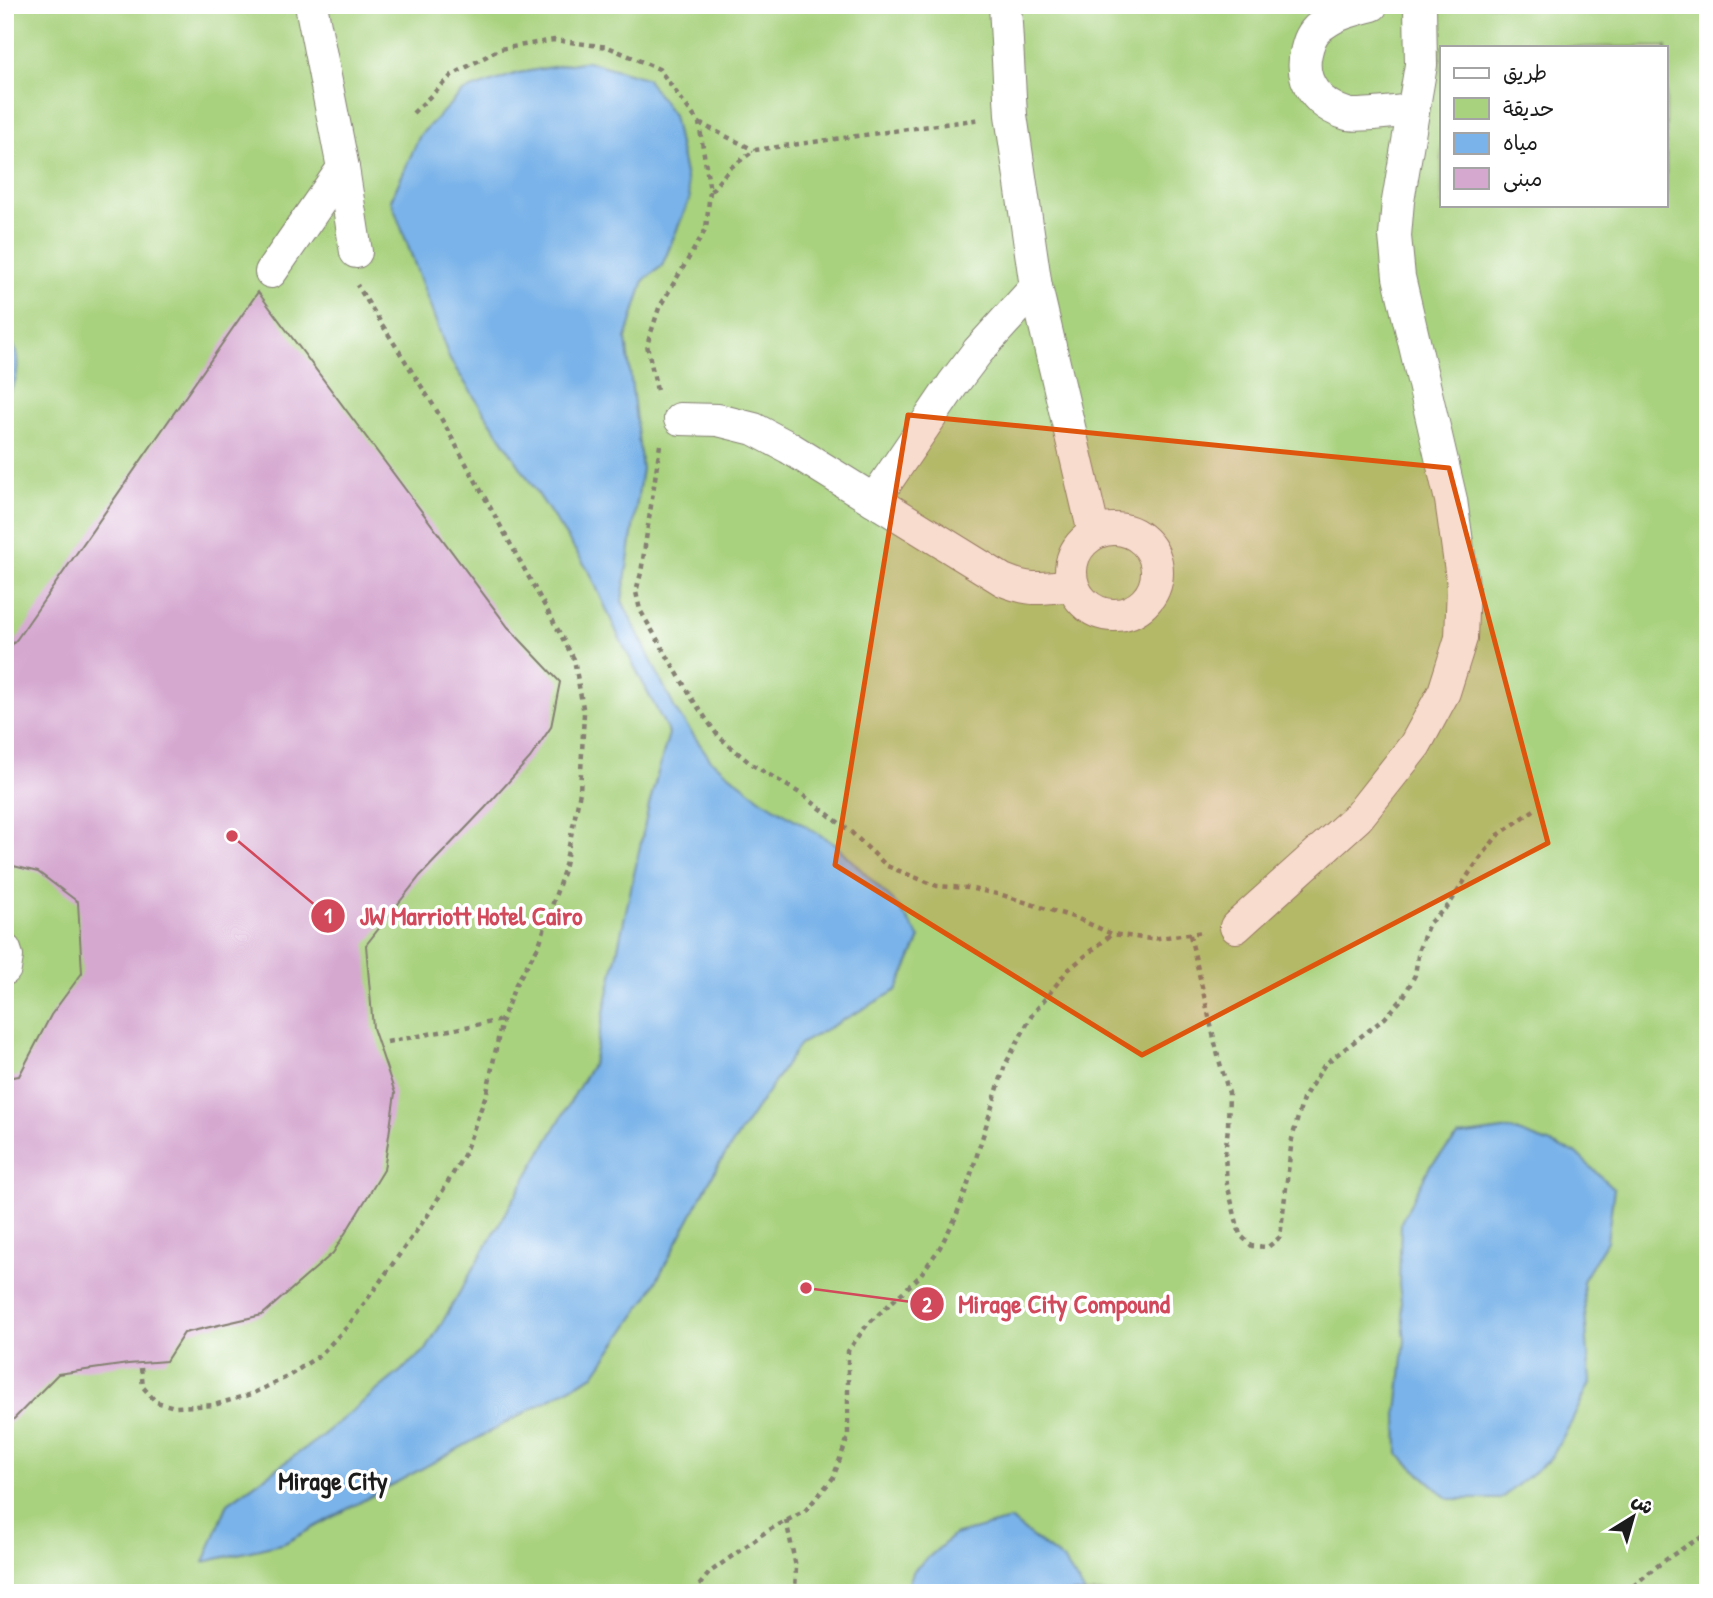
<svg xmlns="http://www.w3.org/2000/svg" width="1713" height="1598" viewBox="0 0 1713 1598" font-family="'Patrick Hand','Playpen Sans Arabic',sans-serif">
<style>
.green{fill:#a9d27e;stroke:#62774d;stroke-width:2;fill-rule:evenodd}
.water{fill:#79b3e9;stroke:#4a6882;stroke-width:2}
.building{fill:#d5a8d0}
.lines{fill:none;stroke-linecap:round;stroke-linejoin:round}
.minor-casing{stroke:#848072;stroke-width:34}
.path{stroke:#848072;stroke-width:4.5;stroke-dasharray:5 5;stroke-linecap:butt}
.minor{stroke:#fff;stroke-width:32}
.marked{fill:#de560d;fill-opacity:0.2;stroke:#de560d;stroke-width:5;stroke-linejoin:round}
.labels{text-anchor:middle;stroke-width:7;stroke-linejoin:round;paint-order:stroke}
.neighbourhood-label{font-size:26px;font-weight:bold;fill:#1c1c1c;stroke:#fff}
.leader{fill:none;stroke:#d1495b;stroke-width:2.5}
.callout-dot{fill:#d1495b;stroke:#fff;stroke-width:2.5}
.mark-label{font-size:21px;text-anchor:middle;font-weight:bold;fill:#fff}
.callout-label{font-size:26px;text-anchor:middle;font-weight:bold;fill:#d1495b;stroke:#fff;stroke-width:7;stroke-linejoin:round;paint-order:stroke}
</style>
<rect width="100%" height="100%" fill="#fff"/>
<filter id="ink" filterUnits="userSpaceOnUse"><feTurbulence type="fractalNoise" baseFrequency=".0143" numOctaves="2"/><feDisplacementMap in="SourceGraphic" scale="14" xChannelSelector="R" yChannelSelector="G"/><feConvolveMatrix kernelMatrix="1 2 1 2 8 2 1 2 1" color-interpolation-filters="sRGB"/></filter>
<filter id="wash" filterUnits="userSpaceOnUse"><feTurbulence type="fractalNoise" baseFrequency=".00686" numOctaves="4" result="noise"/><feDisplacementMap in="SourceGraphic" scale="28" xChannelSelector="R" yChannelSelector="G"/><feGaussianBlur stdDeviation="1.57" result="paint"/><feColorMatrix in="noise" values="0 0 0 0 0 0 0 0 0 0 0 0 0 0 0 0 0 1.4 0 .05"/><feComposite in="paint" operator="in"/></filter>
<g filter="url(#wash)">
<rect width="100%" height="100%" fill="#ece5c7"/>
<path class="green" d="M5,5h1703v1588h-1703zM1442,47h224v158h-224z"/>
<g class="water">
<path d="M587,61l59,17 27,37 17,83 -28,68 -18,14 -18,59 16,130 -20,132 53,108 36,51 50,39 74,45 62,61 23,33 -23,52 -97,54 -83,123 -68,128 -55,80 -309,168 -81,19 24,-59 90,-64 108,-89 167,-287 56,-258 20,-72 -51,-98 -28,-62 -140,-213 -59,-160 29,-65 42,-43 56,-19z"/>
<path d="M5,335c4,4 9,8 10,14 5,15 3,36 -10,47z"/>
<path d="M1510,1129l66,24 38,36 -7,52 -24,40 7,102 -19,40 -21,36 -50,40h-51l-51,-45 -1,-43 8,-71 -6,-56 2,-62 29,-56 29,-30z"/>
<path d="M1010,1520l54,41 21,32h-180l9,-23 40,-35z"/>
</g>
<g id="blocks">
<path class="building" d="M258,292l250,335 52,55 -9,45 -21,31 -45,50 -65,68 -54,69 7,83 22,65 -11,77 -51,83 -71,62 -78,18 -18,28 -38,3 -70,10 -53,54v-350l14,-2 32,-61 31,-42 -4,-71 -40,-30 -33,-8v-211l12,-14z"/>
</g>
</g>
<g filter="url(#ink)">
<use href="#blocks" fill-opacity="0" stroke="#848072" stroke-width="2"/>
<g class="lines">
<g class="minor-casing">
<g id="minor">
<path d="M311,5l32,163 13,84"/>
<path d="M1005,5l6,110 25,172 58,246"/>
<path d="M1372,5c-22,6 -38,9 -55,24 -7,7 -9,15 -11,24 -7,30 14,53 41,61 11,3 52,-3 66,-4"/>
<path d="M271,272l72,-104"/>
<path d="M680,419l38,1 36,9 34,18 215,133c29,12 39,8 69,5"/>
<path d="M874,500l79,-116 25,-33 58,-64"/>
<circle cx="1114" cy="572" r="43"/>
<path d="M1236,927l122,-110 57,-72 29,-53 17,-54 2,-53 -12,-85 -52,-223 -4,-41 3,-35 23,-136 -1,-60"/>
<path d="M5,950l2,6 -2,13"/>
</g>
</g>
<g class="path">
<path d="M413,113l39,-38 48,-26 54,-9 54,7 51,22 40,54 11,68 -4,38 -47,79 -12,37 11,50"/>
<path d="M699,123l55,27"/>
<path d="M711,191l19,-23 25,-18 226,-31"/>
<path d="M660,445l-19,128 -5,19 4,18 53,90 25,36 33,28 52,31 48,37 36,34 50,20 31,2 34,7 74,23 36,16 39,5 53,-7"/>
<path d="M1190,935l29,125 10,33 -1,34 -3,28 2,29 13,51 12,11 16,1 12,-10 12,-98 11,-40 22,-35 60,-46 18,-20 12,-23 4,-26 10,-26 20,-18 21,-33 27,-36 37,-26"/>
<path d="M387,1042l115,-22"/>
<path d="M141,1368l2,19 13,15 19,5 39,-2 37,-11 36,-17 33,-22 28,-29 82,-114 34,-57 23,-63 15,-72 14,-36 23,-39 25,-75 16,-78 4,-79 -10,-54 -137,-248 -80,-126"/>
<path d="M786,1520l10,47 -1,26"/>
<path d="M693,1593l17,-21 57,-41 38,-20 28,-33 15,-41v-86l19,-26 52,-48 20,-28 16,-30 12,-32 38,-122 27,-50 36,-45 44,-36"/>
<path d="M1626,1593c24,-23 52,-44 82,-59"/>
</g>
<use href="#minor" class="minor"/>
</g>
</g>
<path class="marked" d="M908,415l541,53 99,375 -406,212 -307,-190z"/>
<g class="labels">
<g class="neighbourhood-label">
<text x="333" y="1490">Mirage City</text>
</g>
</g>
<path class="leader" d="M232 836L328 916M806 1288L927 1304"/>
<g class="callout-dot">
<circle cx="232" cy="836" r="7"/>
<circle cx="806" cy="1288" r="7"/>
<circle cx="328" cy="916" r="18"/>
<circle cx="927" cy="1304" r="18"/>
</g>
<g class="mark-label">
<text x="328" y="923">1</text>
<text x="927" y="1312">2</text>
</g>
<g class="callout-label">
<text x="471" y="925">JW Marriott Hotel Cairo</text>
<text x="1064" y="1313">Mirage City Compound</text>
</g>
<rect width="1713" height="1598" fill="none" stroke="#fff" stroke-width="28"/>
<rect x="1440" y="46" width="228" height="161" fill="#ffffff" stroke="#a4a4a4" stroke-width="2"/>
<rect x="1454" y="68" width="35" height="10" fill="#ffffff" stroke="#a4a4a4" stroke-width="2"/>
<text x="1503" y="80" font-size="21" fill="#1c1c1c">طريق</text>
<rect x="1454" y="98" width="35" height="21" fill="#a9d27e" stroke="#a4a4a4" stroke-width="2"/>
<text x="1503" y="116" font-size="21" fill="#1c1c1c">حديقة</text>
<rect x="1454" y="133" width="35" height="21" fill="#79b3e9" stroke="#a4a4a4" stroke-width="2"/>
<text x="1503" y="150" font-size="21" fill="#1c1c1c">مياه</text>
<rect x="1454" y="168" width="35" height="21" fill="#d5a8d0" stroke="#a4a4a4" stroke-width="2"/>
<text x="1503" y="186" font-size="21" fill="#1c1c1c">مبنى</text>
<g transform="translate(1633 1517) rotate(37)" stroke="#ffffff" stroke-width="5" paint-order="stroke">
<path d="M0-5L12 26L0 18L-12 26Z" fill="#1c1c1c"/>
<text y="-10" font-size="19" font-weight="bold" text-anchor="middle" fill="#1c1c1c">ش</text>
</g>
</svg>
